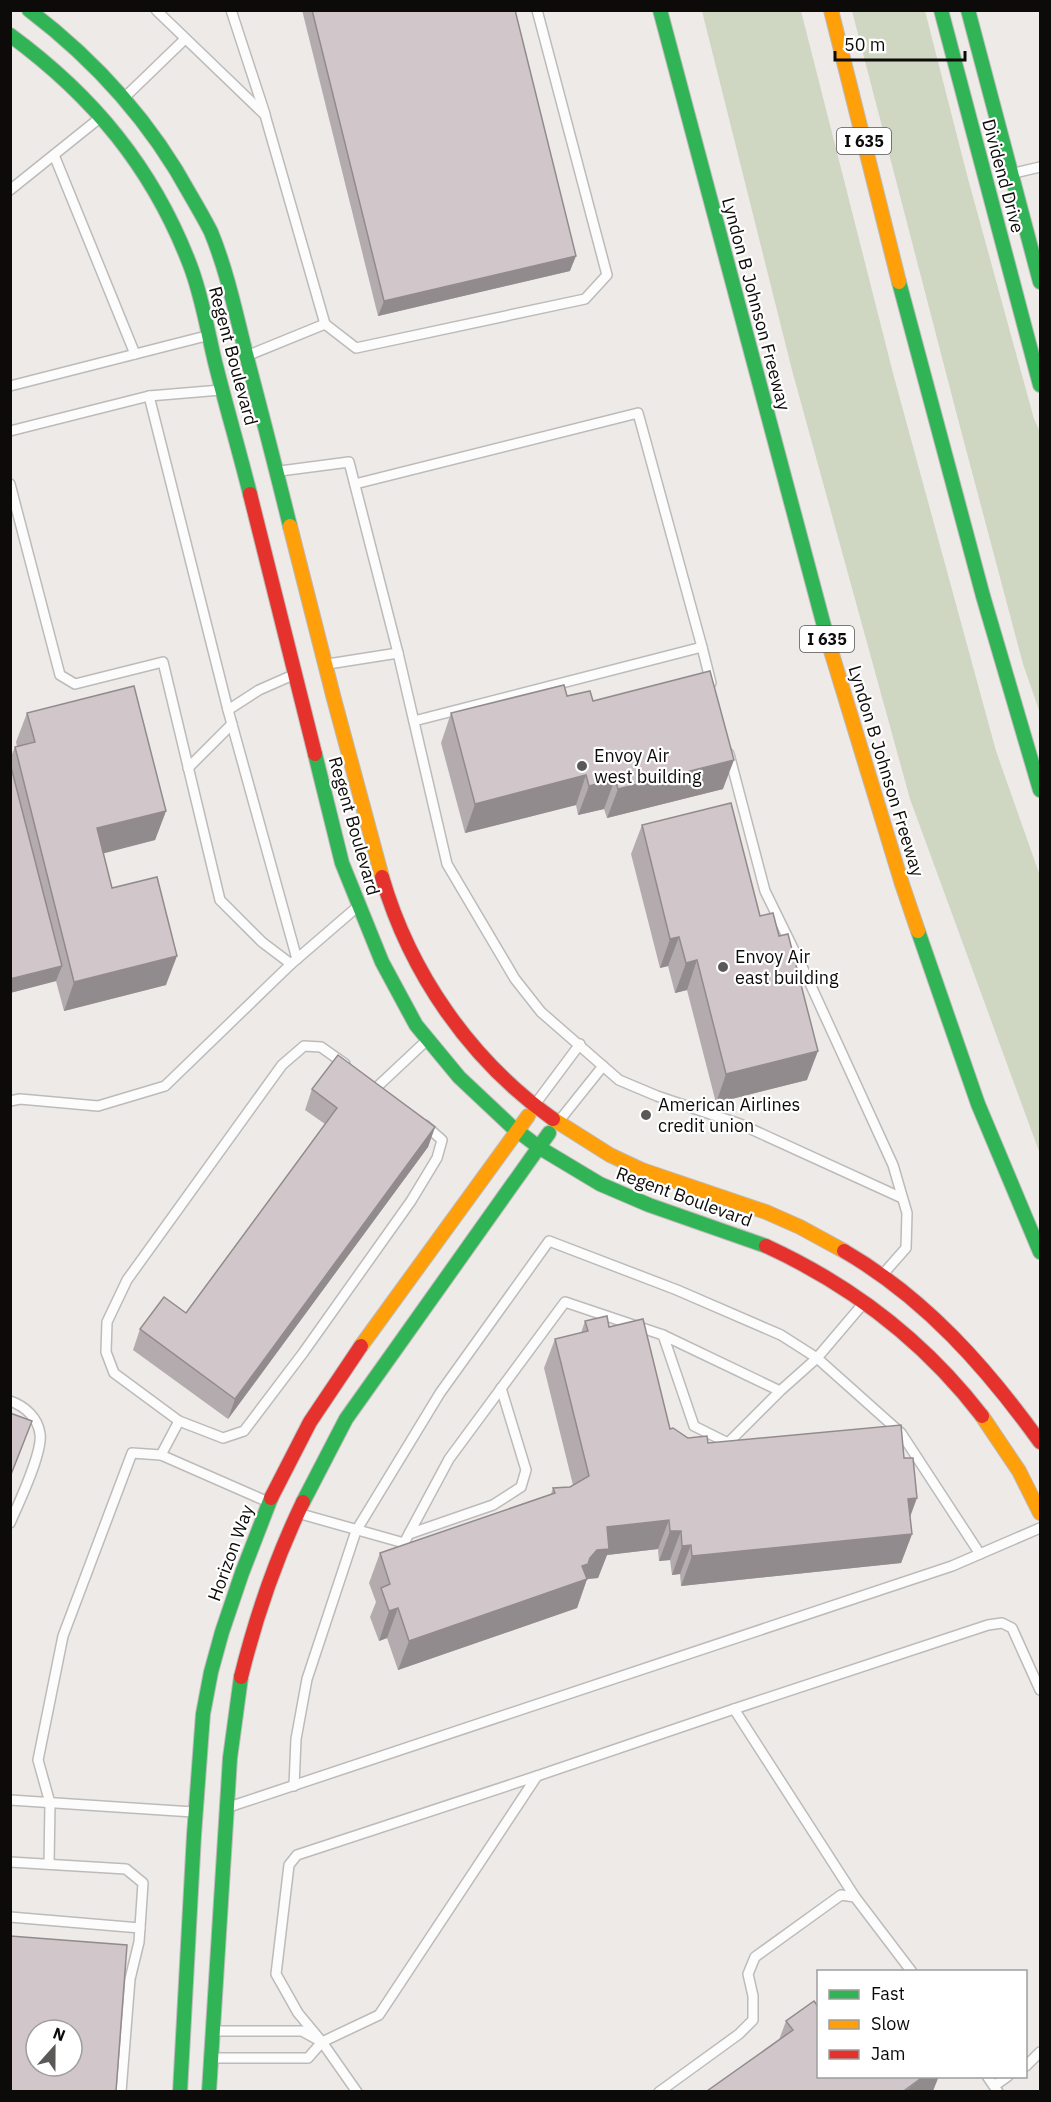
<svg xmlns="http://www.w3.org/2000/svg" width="1051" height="2102" viewBox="0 0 1051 2102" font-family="'IBM Plex Sans',sans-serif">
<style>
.green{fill:#cfd6c1}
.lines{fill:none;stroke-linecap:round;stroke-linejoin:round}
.lane-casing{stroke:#bdbbba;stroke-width:12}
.fast-casing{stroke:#bdbbba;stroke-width:16}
.slow-casing{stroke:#bdbbba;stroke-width:16}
.jam-casing{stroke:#bdbbba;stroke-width:16}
.lane{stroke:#fcfcfc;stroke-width:9}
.fast{stroke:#30b455;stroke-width:14}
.slow{stroke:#ff9f0a;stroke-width:14}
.jam{stroke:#e5322d;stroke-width:14}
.wall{fill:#b4abaf}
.shaded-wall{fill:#928b8e}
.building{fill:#d1c7cb;stroke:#928b8e;stroke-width:1.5;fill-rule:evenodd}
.poi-dot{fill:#5b5958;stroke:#fff;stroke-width:2}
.labels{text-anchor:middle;stroke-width:4.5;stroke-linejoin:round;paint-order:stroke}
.shield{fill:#fff;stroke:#565454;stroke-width:1.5}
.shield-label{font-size:16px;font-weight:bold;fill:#0d0b0a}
.street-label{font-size:18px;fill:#0d0b0a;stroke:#fff}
.poi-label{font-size:18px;fill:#0d0b0a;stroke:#fff;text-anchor:start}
</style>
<rect width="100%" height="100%" fill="#edeae8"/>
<g class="green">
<path d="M702,11h99l93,366 102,374 44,125v278l-130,-355 -118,-429z"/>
<path d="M852,11h73l42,164 67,244 6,13v281l-17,-49 -64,-241z"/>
</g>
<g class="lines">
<g class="lane-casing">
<g id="lane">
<path d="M156,10l109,105 60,209 31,24 229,-49 22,-24 -70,-265"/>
<path d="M231,10l34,104"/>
<path d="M126,96l59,-57"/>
<path d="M54,155l81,199"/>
<path d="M1014,173l26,-6"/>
<path d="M10,190l91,-73"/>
<path d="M249,355l76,-31"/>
<path d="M10,386l196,-50"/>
<path d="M149,396l79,314"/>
<path d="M10,431l139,-35 72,-6"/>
<path d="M280,471l69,-9 49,191"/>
<path d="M10,484l50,191 15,9 88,-22 57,238 42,42 29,22 65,-56"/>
<path d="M355,484l283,-71 64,234 -288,74"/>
<path d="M702,647l9,36"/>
<path d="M328,664l70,-11 49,211 68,115 26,33 78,68 38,16 83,28 162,74"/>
<path d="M293,675l-34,15 -31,20 69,249"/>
<path d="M729,754l36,137 42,86 86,188 14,48 -1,35 -22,25"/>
<path d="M188,768l44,-44"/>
<path d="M377,1087l49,-46"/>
<path d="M10,1101l10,-2 78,7 67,-20 126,-122"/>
<path d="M536,1103l44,-59"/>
<path d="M559,1121l44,-55"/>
<path d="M780,1391l-117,-56 31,91 34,17 52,-52 37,-33 84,75 79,121"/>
<path d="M10,1401c15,5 28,17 30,33 3,18 -22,71 -30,89"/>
<path d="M179,1421l-65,-48 -8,-21 1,-30 20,-42 155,-215 22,-19 17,1 24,17"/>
<path d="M161,1455l18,-34 44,17 21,-7 59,-78 108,-152 26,-43 5,-18 -17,-15"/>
<path d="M301,1514l103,29 45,-84 116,-157 98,33"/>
<path d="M409,1534l84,-29 28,-18 5,-17 -25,-82"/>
<path d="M734,1709l254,-84 14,-2 10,5 28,62"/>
<path d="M294,1786l2,-47 11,-60 49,-148 84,-138 109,-152 128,49 104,45 36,23 45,-53"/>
<path d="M10,1800l183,12"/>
<path d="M229,1807l723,-241 88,-38"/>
<path d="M10,1862l116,7 17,14 -4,59 -9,37 -9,113"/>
<path d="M49,1864l1,-61 -12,-43 25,-124 69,-183 29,2 105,46"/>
<path d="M10,1917l130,11"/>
<path d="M322,2042l57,-27 158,-239 197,-67 121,188"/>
<path d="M214,2058h94l14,-16 -20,-11h-85"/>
<path d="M1026,2066l14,-14"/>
<path d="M987,2076l11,16"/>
<path d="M994,2086l14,-10"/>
<path d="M357,2092l-35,-50 -24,-29 -22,-39 13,-109 8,-10 240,-79"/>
<path d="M659,2092l80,-58 14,-14v-24l-5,-22 7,-17 86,-62 14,2 57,75"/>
</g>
</g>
<g class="fast-casing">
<g id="fast">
<path d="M29,10c67,51 122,112 162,186 7,12 14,24 20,36 16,39 25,82 35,122 15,57 30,115 44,172"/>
<path d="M660,10l168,631"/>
<path d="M941,10l99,375"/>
<path d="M968,10l72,272"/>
<path d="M10,35c83,61 143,133 180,230 12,31 17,64 25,97 11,44 24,88 35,132"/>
<path d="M899,282l84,314 57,194"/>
<path d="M315,754l27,109 40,99 34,63 43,52 52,49 29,22 60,36 49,21 117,41"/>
<path d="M918,931l60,173 62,148"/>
<path d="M303,1502l43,-83 203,-286"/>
<path d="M180,2092l14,-257 9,-121 8,-42 11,-40 20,-59 29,-75"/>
<path d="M209,2092l21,-334 11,-81"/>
</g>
</g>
<g class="slow-casing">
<g id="slow">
<path d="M831,10l68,272"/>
<path d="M290,526l44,173 48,178"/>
<path d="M828,641l74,243 16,47"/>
<path d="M553,1119l57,36 32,15 124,42 34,15 44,24"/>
<path d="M361,1346l167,-230"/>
<path d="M982,1416l37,55 21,42"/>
</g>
</g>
<g class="jam-casing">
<g id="jam">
<path d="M250,494l65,260"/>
<path d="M382,877c28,96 88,183 171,242"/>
<path d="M766,1246c85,39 159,96 216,170"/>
<path d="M844,1251c81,47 142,116 196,191"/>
<path d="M271,1498l39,-76 51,-76"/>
<path d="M241,1677c15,-61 35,-119 62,-175"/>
</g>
</g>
<use href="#lane" class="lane"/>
<use href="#fast" class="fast"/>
<use href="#slow" class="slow"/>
<use href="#jam" class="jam"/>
</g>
<g class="wall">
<path d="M302,10h213l55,261 -192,45z"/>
<path d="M567,696l26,5 130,88 -116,29 -3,-9 -26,6 -2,-10 -111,28 -24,-90 10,-30z"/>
<path d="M27,713l139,98 -11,29 -52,13 9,35 54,97 -102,26 -8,-30 -46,12v-234l5,-12h2l-1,-5z"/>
<path d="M642,825l118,91 47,164 -91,23 -29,-113 -12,3 -7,-27 -8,2 -29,-114z"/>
<path d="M312,1089l123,38 -7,20 -200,272 -95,-69 7,-21 46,-16 139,-189 -20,-14z"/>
<path d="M585,1321l24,6 61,102 18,9 20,5 202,75 2,16 -11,29 -220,23 -1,-12 -8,1 -2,-15 -11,1 -1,-12 -51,6 -9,23 -11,1 -10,29 -179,62 -11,-32 -8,3 -9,-24 6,-15 -7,-19 11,-30 171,-59 2,-6 17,-1 3,-2 -29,-117 11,-29 26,-6z"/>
<path d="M814,2001l5,75 -40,-36 7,-19z"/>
</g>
<g class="shaded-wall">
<path d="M576,256l-6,15 -192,45 6,-15z"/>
<path d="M734,760l-11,29 -116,29 11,-29z"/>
<path d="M586,775l-10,30 -111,28 10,-29z"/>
<path d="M615,779l-11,30 -26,6 11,-29z"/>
<path d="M166,811l-11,29 -69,18 11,-30z"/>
<path d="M679,937l-11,29 -8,2 10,-29z"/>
<path d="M177,956l-11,29 -102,26 10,-29z"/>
<path d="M697,960l-10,30 -12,3 11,-30z"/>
<path d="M62,966l-6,15 -46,12v-14z"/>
<path d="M818,1051l-11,29 -91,23 10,-29z"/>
<path d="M435,1127l-7,20 -200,272 7,-20z"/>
<path d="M917,1498l-11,30 2,-29z"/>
<path d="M669,1520l-11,29 -51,6 -9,23 -11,1 -10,29 -179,62 11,-29 173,-75 8,-8 17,-31z"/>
<path d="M670,1531h11l-11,29 -11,1z"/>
<path d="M912,1534l-11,29 -220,23 11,-30z"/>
<path d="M691,1545l-11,29 -8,1 10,-29z"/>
<path d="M398,1608l-11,30 -8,3 10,-30z"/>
<path d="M924,2076h15l-6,15h-28z"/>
</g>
<g class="building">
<path d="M312,10h203l61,246 -192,45z"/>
<path d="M710,671l24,89 -116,29 -3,-10 -26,7 -3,-11 -111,29 -24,-91 113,-28 3,11 23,-5 3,10z"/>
<path d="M134,686l32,125 -69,17 15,60 45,-11 20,79 -103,26 -59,-235 20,-5 -8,-29z"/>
<path d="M10,763l52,203 -52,13z"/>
<path d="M731,803l29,113 13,-3 6,23 9,-2 30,117 -92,23 -29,-114 -11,3 -7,-26 -9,2 -28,-114z"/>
<path d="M338,1055l97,72 -200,272 -95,-70 24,-32 22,16 151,-205 -25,-19z"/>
<path d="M607,1316l2,11 34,-8 27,110 3,-1 15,10 19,-2 1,7 193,-18 3,33h9l4,40 -9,1 4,35 -220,22 -1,-11 -9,1 -1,-15h-11l-1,-11 -62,7 2,22 -12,1 -7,8 -2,6 -6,2 5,13 -178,62 -11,-33 -9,3 -8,-23 9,-4 -10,-31 175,-60 -2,-5 17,-1 19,-11 -34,-137 33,-8 -3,-10z"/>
<path d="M10,1413l22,8 -22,56z"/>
<path d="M10,1936l117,9 -11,146h-106zM36,2030h36v36h-36z"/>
<path d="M814,2001l5,7v68h105l-19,14 1,1h-199l86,-61 -7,-9z"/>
</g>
<g class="poi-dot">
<circle cx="582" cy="766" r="6"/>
<circle cx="723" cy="967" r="6"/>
<circle cx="646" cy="1115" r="6"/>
</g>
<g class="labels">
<g class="shield">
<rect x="837" y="128" width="54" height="26" rx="4.5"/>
<rect x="800" y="626" width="54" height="26" rx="4.5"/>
</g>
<g class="shield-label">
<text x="864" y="147">I 635</text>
<text x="827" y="645">I 635</text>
</g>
<g class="street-label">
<text transform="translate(1003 176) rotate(75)" y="6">Dividend Drive</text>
<text transform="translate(756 304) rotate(75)" y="6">Lyndon B Johnson Freeway</text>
<text transform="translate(233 356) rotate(75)" y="6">Regent Boulevard</text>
<text transform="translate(886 771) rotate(73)" y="6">Lyndon B Johnson Freeway</text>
<text transform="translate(354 826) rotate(74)" y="6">Regent Boulevard</text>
<text transform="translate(684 1197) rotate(20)" y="6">Regent Boulevard</text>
<text transform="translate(231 1553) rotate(-70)" y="6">Horizon Way</text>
</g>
<g class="poi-label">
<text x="594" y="762">Envoy Air<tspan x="594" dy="21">west building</tspan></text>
<text x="735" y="963">Envoy Air<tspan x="735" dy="21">east building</tspan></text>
<text x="658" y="1111">American Airlines<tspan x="658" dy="21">credit union</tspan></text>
</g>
</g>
<rect width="1051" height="2102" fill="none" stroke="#0d0b0a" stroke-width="24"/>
<rect x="817" y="1970" width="210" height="108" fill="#ffffff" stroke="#9e9d9d" stroke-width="1.5"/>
<rect x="829" y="1990" width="30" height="9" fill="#30b455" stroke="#9e9d9d" stroke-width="1.5"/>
<text x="871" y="2000" font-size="18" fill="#0d0b0a">Fast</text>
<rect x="829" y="2020" width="30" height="9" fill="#ff9f0a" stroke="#9e9d9d" stroke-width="1.5"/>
<text x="871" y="2030" font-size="18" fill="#0d0b0a">Slow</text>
<rect x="829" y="2050" width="30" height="9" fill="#e5322d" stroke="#9e9d9d" stroke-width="1.5"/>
<text x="871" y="2060" font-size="18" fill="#0d0b0a">Jam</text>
<g transform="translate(54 2048) rotate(21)"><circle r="28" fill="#ffffff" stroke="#9e9d9d" stroke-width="1.5"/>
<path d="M0-4.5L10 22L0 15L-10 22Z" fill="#5b5958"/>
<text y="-9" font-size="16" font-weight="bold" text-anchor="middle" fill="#0d0b0a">N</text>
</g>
<path d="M835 51v9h130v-9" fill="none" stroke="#0d0b0a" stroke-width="3"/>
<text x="844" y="51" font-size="18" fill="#0d0b0a" stroke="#ffffff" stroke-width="4.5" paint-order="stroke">50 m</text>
</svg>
